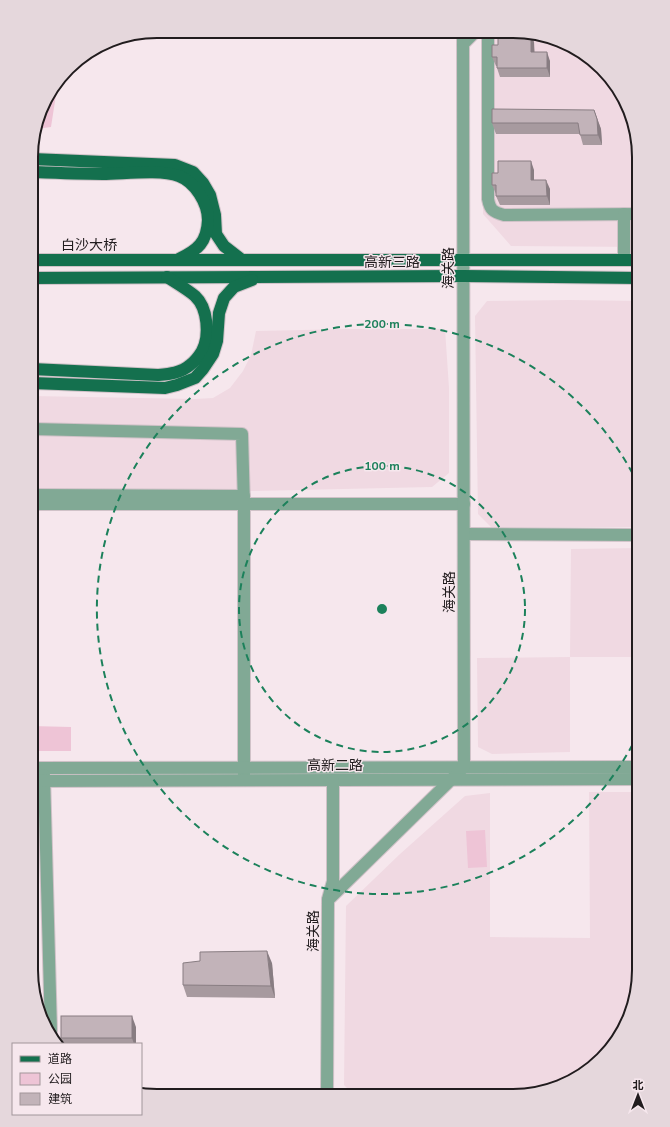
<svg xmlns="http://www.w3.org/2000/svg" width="670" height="1127" viewBox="0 0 670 1127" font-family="'Nunito Sans','Noto Sans SC',sans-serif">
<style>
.built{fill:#f0d9e2}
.green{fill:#eec4d6}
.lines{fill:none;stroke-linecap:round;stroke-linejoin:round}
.minor-casing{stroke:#d0c2c8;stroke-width:14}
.major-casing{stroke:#d0c2c8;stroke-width:14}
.minor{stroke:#81a995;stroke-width:12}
.major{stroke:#14704e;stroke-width:12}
.wall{fill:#a79a9f}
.shaded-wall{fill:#887d82}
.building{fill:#c2b3b9;stroke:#887d82}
.ring{fill:none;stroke:#1c815b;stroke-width:2;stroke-dasharray:7 5}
.labels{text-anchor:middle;stroke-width:3;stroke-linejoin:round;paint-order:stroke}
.street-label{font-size:14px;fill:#211c1e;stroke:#f6e7ed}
.rim{fill:none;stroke:#211c1e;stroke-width:2}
.centre{fill:#1c815b;stroke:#f6e7ed;stroke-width:2}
.ring-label{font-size:12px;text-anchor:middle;font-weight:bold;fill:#1c815b;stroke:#f6e7ed;stroke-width:3;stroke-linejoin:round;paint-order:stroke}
</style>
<rect width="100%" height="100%" fill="#f6e7ed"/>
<g class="built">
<path d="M484,32h46l60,25 40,52 9,48v90l-128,-1 -28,-32z"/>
<path d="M570,300l69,1v226h-148l-13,-13 -3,-198 12,-15z"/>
<path d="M348,329h97l4,59v85l-17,14 -180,4 -220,-3v-92l163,3 18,-1 17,-10 13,-17 8,-16 5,-24z"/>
<path d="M639,548v109h-69v95l-78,2 -14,-7 -1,-89 93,-1 1,-108z"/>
<path d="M589,792h50v187l-7,32 -19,36 -52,40 -46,9 -161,-1 -10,-10 2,-179 54,-52 65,-58 25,-3v144l100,1z"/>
</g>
<g class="green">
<path d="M58,82l-7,45 -15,2 8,-28z"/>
<path d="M31,726l40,1v24h-40z"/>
<path d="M485,830l2,37 -19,1 -2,-37z"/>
</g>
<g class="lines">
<g class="minor-casing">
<g id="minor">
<path d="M488,32v167c2,11 5,13 16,16l135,-1"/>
<path d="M463,44l12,-12"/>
<path d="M624,214v46"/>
<path d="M32,429l210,5 2,71v270"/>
<path d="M32,495l212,1"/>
<path d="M32,504h432"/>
<path d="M464,534l175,1"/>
<path d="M31,768l608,-1"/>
<path d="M44,775l7,256"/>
<path d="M31,781l608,-2"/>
<path d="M328,899l5,-18v-101"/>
<path d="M327,1095l1,-195 136,-133 -1,-735"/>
</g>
</g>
<g class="major-casing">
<g id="major">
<path d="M32,159l143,6 18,7 10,11 7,12 5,20 1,19 8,12 18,14"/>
<path d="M32,172c24,1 47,2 71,2 20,0 57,-5 76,2 16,6 29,27 29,44 -1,22 -10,30 -29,39"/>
<path d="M32,260h607"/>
<path d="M32,278l431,-2 176,2"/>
<path d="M32,369l126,6c11,-1 23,-2 32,-10 4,-3 9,-9 12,-14 8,-15 6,-43 -7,-55 -8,-7 -19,-13 -28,-19"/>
<path d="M32,383l133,5 12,-3 18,-7 8,-9 10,-15 4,-13 2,-28 5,-15 10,-11 18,-7"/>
</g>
</g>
<use href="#minor" class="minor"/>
<use href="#major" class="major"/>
</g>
<g class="wall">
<path d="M534,42v10l16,9v16h-50l-3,-9v-2h-1l-4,-9 6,-12z"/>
<path d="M594,110l7,19 1,16h-19l-3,-11h-84l-4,-11z"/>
<path d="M534,170v10l16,9v16h-50l-4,-9v-2l-4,-9 6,-12z"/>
<path d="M200,961l72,2 3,35 -88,-1 -4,-12z"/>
<path d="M136,1027v17h-73l-2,-6z"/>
</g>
<g class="shaded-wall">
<path d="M531,33l3,9 1,19 -4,-9z"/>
<path d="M547,52l3,9v16l-3,-9z"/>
<path d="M594,110l7,19 1,16 -4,-10z"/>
<path d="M531,161l3,9v19l-3,-9z"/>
<path d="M546,180l4,9v16l-3,-9z"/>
<path d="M267,951l5,12 3,35 -4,-12z"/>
<path d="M132,1016l4,11v17h-2l-2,-6z"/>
</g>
<g class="building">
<path d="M498,33h33v19h16v16h-50v-11h-5v-12h6z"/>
<path d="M492,109l102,1 3,9 1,16h-18l-2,-12h-86z"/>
<path d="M498,161h33v19h15l1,16h-51v-11h-4v-12h6z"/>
<path d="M267,951l4,35 -88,-1v-22l17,-2v-9z"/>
<rect x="61" y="1016" width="71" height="22"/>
</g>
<g class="ring">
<circle cx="382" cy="609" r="143"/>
<path d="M638 734A285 285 0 1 1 638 484"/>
</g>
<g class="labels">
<g class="street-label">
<text x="89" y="250">白沙大桥</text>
<text x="392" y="267">高新三路</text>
<text transform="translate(448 268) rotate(-90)" y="5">海关路</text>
<text transform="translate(449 592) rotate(-90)" y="5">海关路</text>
<text x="335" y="770">高新二路</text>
<text transform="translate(313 931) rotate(-90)" y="5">海关路</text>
</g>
</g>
<path d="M0 0H670V1127H0ZM157 38H513A119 119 0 0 1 632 157V970A119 119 0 0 1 513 1089H157A119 119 0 0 1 38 970V157A119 119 0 0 1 157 38Z" fill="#e5d7dc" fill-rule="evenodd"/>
<path class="rim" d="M157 38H513A119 119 0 0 1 632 157V970A119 119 0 0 1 513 1089H157A119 119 0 0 1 38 970V157A119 119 0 0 1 157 38Z"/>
<circle cx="382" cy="609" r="6" class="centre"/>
<g class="ring-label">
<text x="382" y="328">200 m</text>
<text x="382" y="470">100 m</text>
</g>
<rect x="12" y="1043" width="130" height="72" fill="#f6e7ed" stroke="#a1969a"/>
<rect x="20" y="1056" width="20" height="6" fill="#14704e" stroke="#a1969a"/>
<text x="48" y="1063" font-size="12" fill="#211c1e">道路</text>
<rect x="20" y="1073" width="20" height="12" fill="#eec4d6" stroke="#a1969a"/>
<text x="48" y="1083" font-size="12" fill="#211c1e">公园</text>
<rect x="20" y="1093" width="20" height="12" fill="#c2b3b9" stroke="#a1969a"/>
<text x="48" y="1103" font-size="12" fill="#211c1e">建筑</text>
<g transform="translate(638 1095)" stroke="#f6e7ed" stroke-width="3" paint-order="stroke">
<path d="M0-3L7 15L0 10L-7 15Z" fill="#211c1e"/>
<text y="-6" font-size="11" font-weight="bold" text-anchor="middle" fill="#211c1e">北</text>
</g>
</svg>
